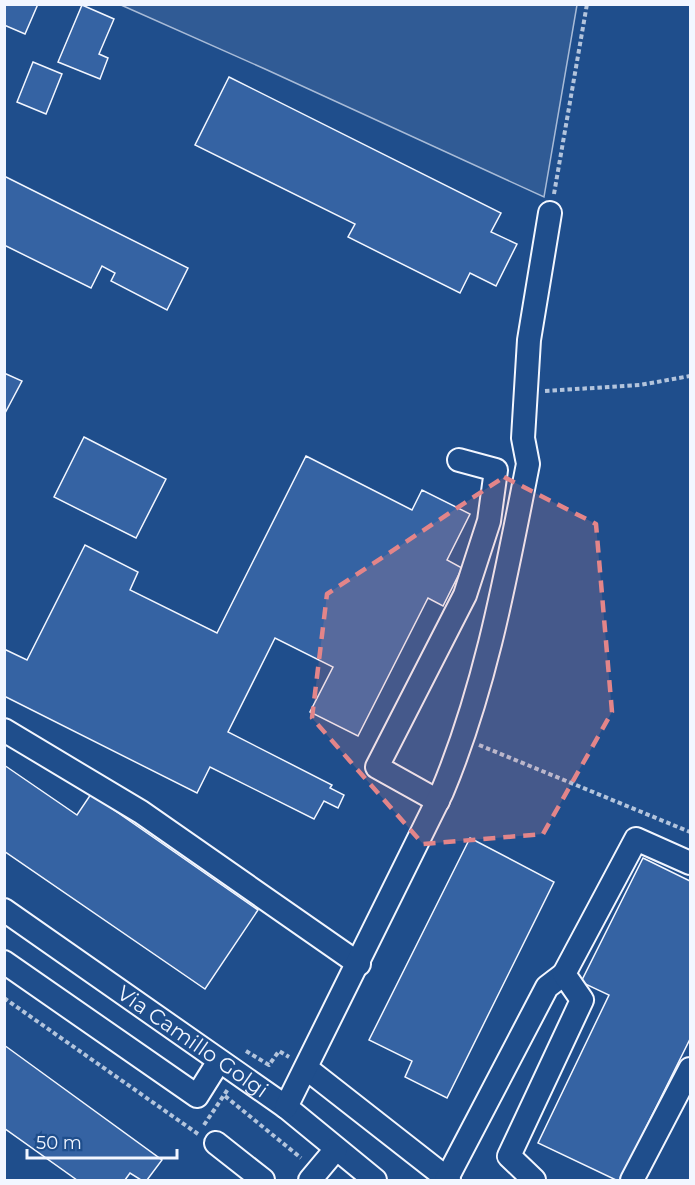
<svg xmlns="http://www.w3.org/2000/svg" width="695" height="1185" viewBox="0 0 695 1185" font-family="Montserrat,sans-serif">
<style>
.built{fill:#305b95;stroke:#a8bbd7;stroke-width:1.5}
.building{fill:#3563a3;stroke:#f2f6ff;stroke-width:1.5}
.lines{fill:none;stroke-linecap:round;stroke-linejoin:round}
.minor-casing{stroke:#f2f6ff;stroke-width:26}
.path{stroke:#b3c4dc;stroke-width:4;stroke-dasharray:4.5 3;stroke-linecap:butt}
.minor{stroke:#1f4e8c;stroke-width:22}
.marked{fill:#e38589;fill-opacity:0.2;stroke:#e38589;stroke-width:4.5;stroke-dasharray:12 8;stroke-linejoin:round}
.labels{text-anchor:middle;stroke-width:4.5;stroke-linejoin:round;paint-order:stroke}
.street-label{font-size:21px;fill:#f2f6ff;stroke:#1f4e8c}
</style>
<rect width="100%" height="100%" fill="#1f4e8c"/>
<path class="built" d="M121,5h456l-33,192 -279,-128z"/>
<g class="building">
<path d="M4,4h34l-13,30 -21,-9z"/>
<path d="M82,5l32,14 -15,35 9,4 -8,21 -42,-17z"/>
<path d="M33,62l29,12 -16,40 -29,-12z"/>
<path d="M229,77l272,136 -10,19 26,12 -21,42 -26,-13 -10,20 -112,-56 7,-13 -160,-79z"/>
<path d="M4,176l184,92 -21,42 -56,-29 4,-8 -13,-7 -11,22 -87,-43z"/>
<path d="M4,373l18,8 -18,34z"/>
<path d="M84,437l82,42 -30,59 -82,-41z"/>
<path d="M306,456l106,54 10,-20 48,24 -23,46 15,8 -19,38 -15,-8 -70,138 -48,-24 23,-45 -58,-29 -47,94 104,53 -2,3 14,7 -6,13 -14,-7 -10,18 -104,-52 -13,26 -193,-97v-47l23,11 58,-115 53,27 -8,18 87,43z"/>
<path d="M4,765l73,50 14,-21 167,116 -53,79 -201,-138z"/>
<path d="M470,838l84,44 -107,216 -42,-21 7,-16 -43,-21z"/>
<path d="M643,858l47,23v158l-70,141h-4l-78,-37 71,-148 -28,-13z"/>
<path d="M4,1045l158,115 -15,20h-6l-11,-7 -5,7h-48l-73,-52z"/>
</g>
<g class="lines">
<g class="minor-casing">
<g id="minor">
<path d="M4,730l137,82 218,152"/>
<path d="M438,801l-61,-34 88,-172 24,-74 7,-51 -37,-10"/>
<path id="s1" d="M4,910l282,197 89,73"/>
<path d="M4,962l193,134 22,-35"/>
<path d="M306,1068l143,112"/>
<path d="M286,1107l156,-315c44,-105 64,-217 86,-328l-5,-26 6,-98 21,-127"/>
<path d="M216,1143l47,37"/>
<path d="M310,1180l26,-31"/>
<path d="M446,1180l101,-193 17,-13"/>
<path d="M534,1180l-25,-24 73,-156 -18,-26 72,-135 54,24"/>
<path d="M632,1180l58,-111"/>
</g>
</g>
<g class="path">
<path d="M554,194l33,-190"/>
<path d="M545,391l95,-6 50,-9"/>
<path d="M479,745l211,87"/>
<path d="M4,998l194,136"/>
<path d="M246,1051l23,14 10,-14 10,6"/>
<path d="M225,1096l76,62"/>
<path d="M204,1125l24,-36"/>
</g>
<use href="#minor" class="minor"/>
</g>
<path class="marked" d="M504,477l92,47 16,188 -69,122 -120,10 -111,-126 15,-124z"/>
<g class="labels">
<g class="street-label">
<text dy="7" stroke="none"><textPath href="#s1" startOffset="230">Via Camillo Golgi</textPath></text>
</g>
</g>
<rect width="695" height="1185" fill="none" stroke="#f2f6ff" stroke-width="12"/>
<path d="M27 1149v9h150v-9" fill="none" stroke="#f2f6ff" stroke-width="3"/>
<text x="36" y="1149" font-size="18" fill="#f2f6ff" stroke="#1f4e8c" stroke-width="4.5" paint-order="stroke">50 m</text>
</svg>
